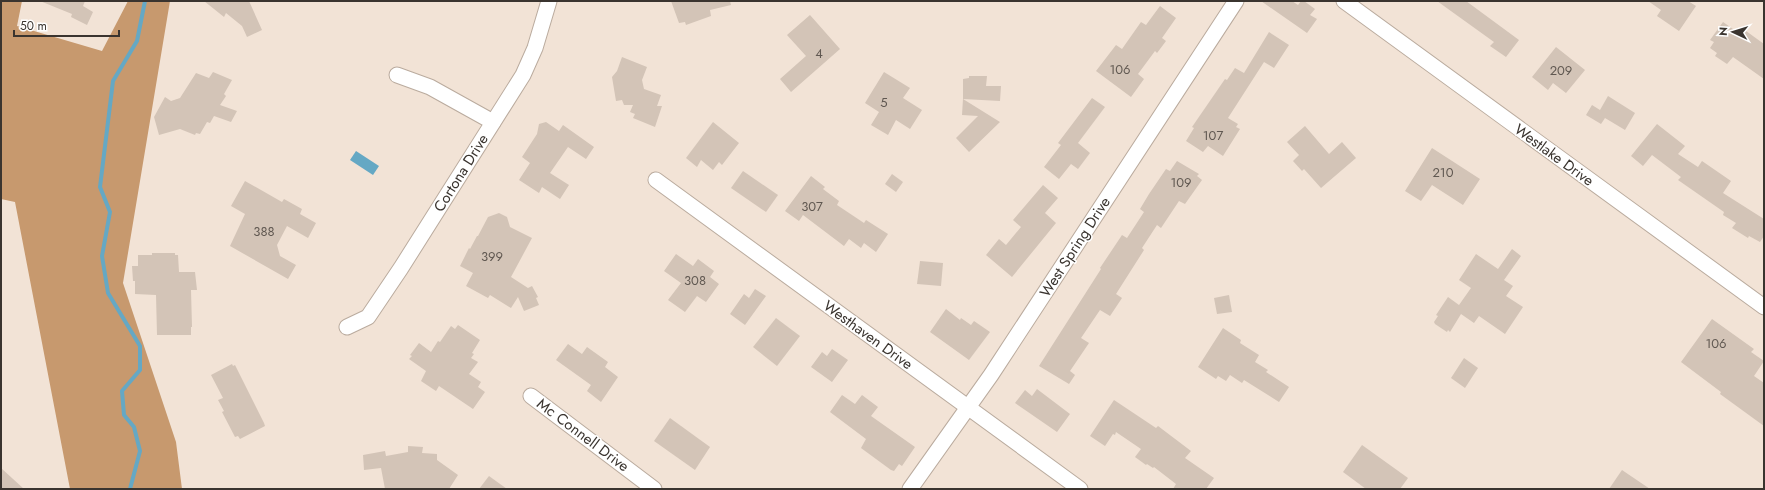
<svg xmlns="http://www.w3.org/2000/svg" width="1765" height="490" viewBox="0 0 1765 490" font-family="Jost,sans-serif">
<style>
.forest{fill:#c7996e}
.water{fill:#65a8c4}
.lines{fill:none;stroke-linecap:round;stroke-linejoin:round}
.stream{stroke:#65a8c4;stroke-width:4}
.building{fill:#d3c4b7}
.minor-casing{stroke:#baab9e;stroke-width:17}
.minor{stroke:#fff;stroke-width:15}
.labels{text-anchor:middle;stroke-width:3;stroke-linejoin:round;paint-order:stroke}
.number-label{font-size:13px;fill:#605851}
.street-label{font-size:15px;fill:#3a342f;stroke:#fff}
</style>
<rect width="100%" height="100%" fill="#f2e3d6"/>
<path class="forest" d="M1,1h21l-5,25 85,25 26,-50h42l-47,282 53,159 6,47h-112l-55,-287 -14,-3z"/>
<path class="water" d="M356,151l23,15 -6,9 -23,-15z"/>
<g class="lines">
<path class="stream" d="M130,489l10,-38 -6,-24 -10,-12 -2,-24 18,-21v-24l-32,-53 -6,-37 8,-44 -10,-25 13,-106 24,-40 8,-40"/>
</g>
<g class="building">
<path d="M40,1h45l-2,5 10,6 -6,13 -16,-8 1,-3z"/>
<path d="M204,1h45l13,29 -15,7 -5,-11 -16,-13 -2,4z"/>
<path d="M671,1h59l1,4 -21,5 1,6 -25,9 -1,-3 -6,1z"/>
<path d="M1261,1h31l6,4 3,-4h3l11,8 -5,6 7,4 -10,14z"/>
<path d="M1437,1h29l53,39 -13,17 -16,-11 4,-4z"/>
<path d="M1648,1h40l8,5 -17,25 -22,-15 4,-6z"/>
<path d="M1160,6l16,12 -14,20 4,3 -9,12 -2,-2 -17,23 6,5 -13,18 -35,-26 20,-26 6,4 19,-27 5,3z"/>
<path d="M810,15l30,34 -49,43 -11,-13 26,-23 -19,-21z"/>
<path d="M1723,22l20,14 3,-5 18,13v35l-31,-22 -6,7 -12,-8 2,-3 -7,-5 4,-6 -4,-2z"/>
<path d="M1269,32l20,13 -15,23 -10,-6 -36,56 10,6 -2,3 4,2 -17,27 -15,-10 -5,6 -17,-11 8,-13 -2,-1 33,-48 2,1 8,-12 9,5z"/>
<path d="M1556,47l29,23 -19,23 -13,-10 -5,7 -16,-13z"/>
<path d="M622,57l25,10 -5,13 2,9 17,6 -4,11h5l-7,21 -22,-9 2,-4 -5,-2 3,-7h-9l-2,-5 -6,1 -4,-24 5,-6z"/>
<path d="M213,72l19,8 -8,14 2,2 -6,9 17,6 -6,11 -17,-6 -4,7 -3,-1 -7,12 -4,-1 -1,2 -15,-6 -21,6 -5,-18 11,-20 6,4 9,-3 16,-25 13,5z"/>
<path d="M884,72l26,16 -7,10 19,12 -12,19 -14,-9 -8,15 -17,-10 8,-13 -14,-9z"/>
<path d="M969,76h18l-1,10h15l-1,15 -37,-2v-20l6,-1z"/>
<path d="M1608,96l27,17 -10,17 -20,-12 -4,6 -15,-9 6,-10 8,5z"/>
<path d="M1092,98l13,9 -27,36 12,10 -12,16 -7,-5 -12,15 -15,-12 17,-22 -3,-2z"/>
<path d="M963,99l37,23 -31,30 -13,-14 22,-22 -16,-1z"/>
<path d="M546,122l13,9 4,-6 31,22 -8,12 -18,-12 -18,26 19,12 -9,14 -18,-12 -3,6 -20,-13 11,-17 -8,-6 15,-23 2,-10z"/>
<path d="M713,122l26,21 -17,22 -3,-3 -6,8 -12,-10 -4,7 -11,-9z"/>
<path d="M1657,124l28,22 -7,8 20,13 4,-6 29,20 -8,12 41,26v17l-4,6 -11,-6 -1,2 -16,-10 4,-5 -13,-8 1,-3 -46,-32 3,-3 -29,-22 -9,11 -12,-10z"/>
<path d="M1305,126l24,28 13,-12 14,16 -35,30 -17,-19 -2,2 -9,-10 6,-6 -12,-13z"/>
<path d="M1432,148l48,31 -17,26 -31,-20 -11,16 -16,-10z"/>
<path d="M1177,161l22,13 -2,2 5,4 -17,24 -6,-3 -18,27 -4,-3 -15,23 2,2 -28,44 6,4 -12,18 -10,-6 -19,28 8,5 -19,28 5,4 -6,9 -30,-18 62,-97 -1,-1 22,-33 5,3 17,-26 -4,-3 9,-15 17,-25 4,2z"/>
<path d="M743,171l35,24 -12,17 -35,-24z"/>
<path d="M892,174l11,8 -7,10 -11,-8z"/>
<path d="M811,176l14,11 -2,2 16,12 -2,4 27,18 2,-3 22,14 -12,18 -12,-9 -3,5 -12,-9 -5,7 -41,-31 -4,6 -14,-10z"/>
<path d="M245,181l37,21 2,-3 18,10 -2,5 16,9 -8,15 -21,-12 -10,19 3,11 16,9 -8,14 -58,-33 15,-32 -14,-8z"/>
<path d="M1043,185l15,13 -13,15 11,10 -44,54 -26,-22 13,-16 7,6 15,-18 -8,-7z"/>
<path d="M499,213l8,4 3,10 22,11 -21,39 17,11 4,-2 6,11 -2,1 3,7 -15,6 -6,-14 -7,11 -21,-13 -2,3 -22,-12 7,-13 -13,-7 9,-18 1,1 7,-13h1l10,-19z"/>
<path d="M1512,249l9,7 -17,24 9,6 -7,10 17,11 -18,27 -26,-18 -5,7 -13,-9 -11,18 -2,-2 -1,2 -12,-8 -1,-2 4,-6 -2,-1 12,-18 11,8 12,-17 -12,-8 17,-26 22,15z"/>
<path d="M152,253h23v2h3l1,17h16l2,18h-6l1,37h-1v8h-34l-1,-40 -21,-1v-13h-2l-1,-15h6v-11h14z"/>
<path d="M676,254l17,12 5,-7 16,12 -4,6 9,7 -13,18 -9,-6 -12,16 -17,-12 13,-17 -17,-12z"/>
<path d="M920,261l23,2 -2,23 -24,-2z"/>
<path d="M755,289l11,7 -21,29 -15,-11 14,-20 5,4z"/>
<path d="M1229,295l3,17 -15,2 -3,-16z"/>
<path d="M946,309l14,11 1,-2 10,7 3,-4 16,11 -21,28 -39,-28z"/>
<path d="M776,318l24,18 -23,30 -24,-19z"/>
<path d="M1712,319l42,30 -3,3 13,9 -10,15 10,7v43l-44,-32 1,-2 -40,-30z"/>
<path d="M458,325l22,15 -8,13 2,1 -3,4 7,4 -9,12 12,8 -3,5 7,5 -12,17 -34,-23 -3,5 -15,-10 5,-10 -17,-12 3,-3 -2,-1 9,-12 12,9 7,-11 2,1 11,-16 4,3z"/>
<path d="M1223,328l18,12 -1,3 19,12 -4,7 13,8 -2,2 23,15 -10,15 -35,-22 -2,3 -12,-8 -4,6 -8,-5 -2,3 -18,-12z"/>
<path d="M568,344l14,10 5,-7 21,15 -3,5 13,10 -17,25 -14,-11 4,-6 -35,-25z"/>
<path d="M832,349l16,11 -16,22 -21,-15 11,-15 5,4z"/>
<path d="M1464,358l14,10 -13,20 -14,-10z"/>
<path d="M232,364l1,2 2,-1 29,58 1,3 -25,13 -2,-3 -3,1 -13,-25 2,-1 -6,-11 5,-2 -12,-23z"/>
<path d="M1037,389l33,25 -13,18 -42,-29 10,-13 7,6z"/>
<path d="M842,395l13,9 7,-9 16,12 -7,9 44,31 -13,19 -3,-2 -5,7 -3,-1 -30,-22 5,-9 -36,-27z"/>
<path d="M1114,400l42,28 2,-2 33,25 -6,7 29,20 -8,11h-33l3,-5 -22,-17 -1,1 -6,-4 -1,1 -11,-8 6,-8 -25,-17 -1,3 -2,-1 -8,12 -15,-10z"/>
<path d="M670,418l40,29 -15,23 -41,-29z"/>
<path d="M1362,445l46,33 -8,11h-34l-23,-17z"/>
<path d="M408,446l15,1 -1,6 15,1v6l21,15 -9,14h-64l-4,-21 -17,2 -1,-15 22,-4 1,5 22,-4z"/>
<path d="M1,468l23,21h-23z"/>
<path d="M1622,470l28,19h-41z"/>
<path d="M489,476l18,13h-28z"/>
</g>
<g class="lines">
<g class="minor-casing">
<g id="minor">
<path d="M1344,1l420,306"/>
<path d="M397,75l33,12 63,35"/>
<path d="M656,180l424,309"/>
<path d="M347,327l21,-10 33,-49 122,-193 12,-27 14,-47"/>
<path d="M531,396l123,93"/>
<path d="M910,489l81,-114 245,-374"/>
</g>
</g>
<use href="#minor" class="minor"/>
</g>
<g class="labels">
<g class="number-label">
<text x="819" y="58">4</text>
<text x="1120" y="74">106</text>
<text x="1561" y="75">209</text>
<text x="884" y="107">5</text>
<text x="1213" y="140">107</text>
<text x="1443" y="177">210</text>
<text x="1181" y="187">109</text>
<text x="812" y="211">307</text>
<text x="264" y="236">388</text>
<text x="492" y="261">399</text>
<text x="695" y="285">308</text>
<text x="1716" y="348">106</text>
</g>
<g class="street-label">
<text transform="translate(1554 155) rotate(36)" y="5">Westlake Drive</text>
<text transform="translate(461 173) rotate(-58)" y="5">Cortona Drive</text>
<text transform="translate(1075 247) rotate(-57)" y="5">West Spring Drive</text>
<text transform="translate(868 335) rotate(36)" y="5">Westhaven Drive</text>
<text transform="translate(583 435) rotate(37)" y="5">Mc Connell Drive</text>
</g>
</g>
<rect width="1765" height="490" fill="none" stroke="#3a342f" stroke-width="4"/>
<g transform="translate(1733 32) rotate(274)" stroke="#ffffff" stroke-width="3" paint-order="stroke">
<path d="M0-3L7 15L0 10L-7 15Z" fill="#3a342f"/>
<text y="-6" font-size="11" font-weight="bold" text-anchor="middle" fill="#3a342f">N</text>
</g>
<path d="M14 30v6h105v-6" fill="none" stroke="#3a342f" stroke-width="2"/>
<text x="20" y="30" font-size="12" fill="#3a342f" stroke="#ffffff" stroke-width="3" paint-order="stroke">50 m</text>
</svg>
